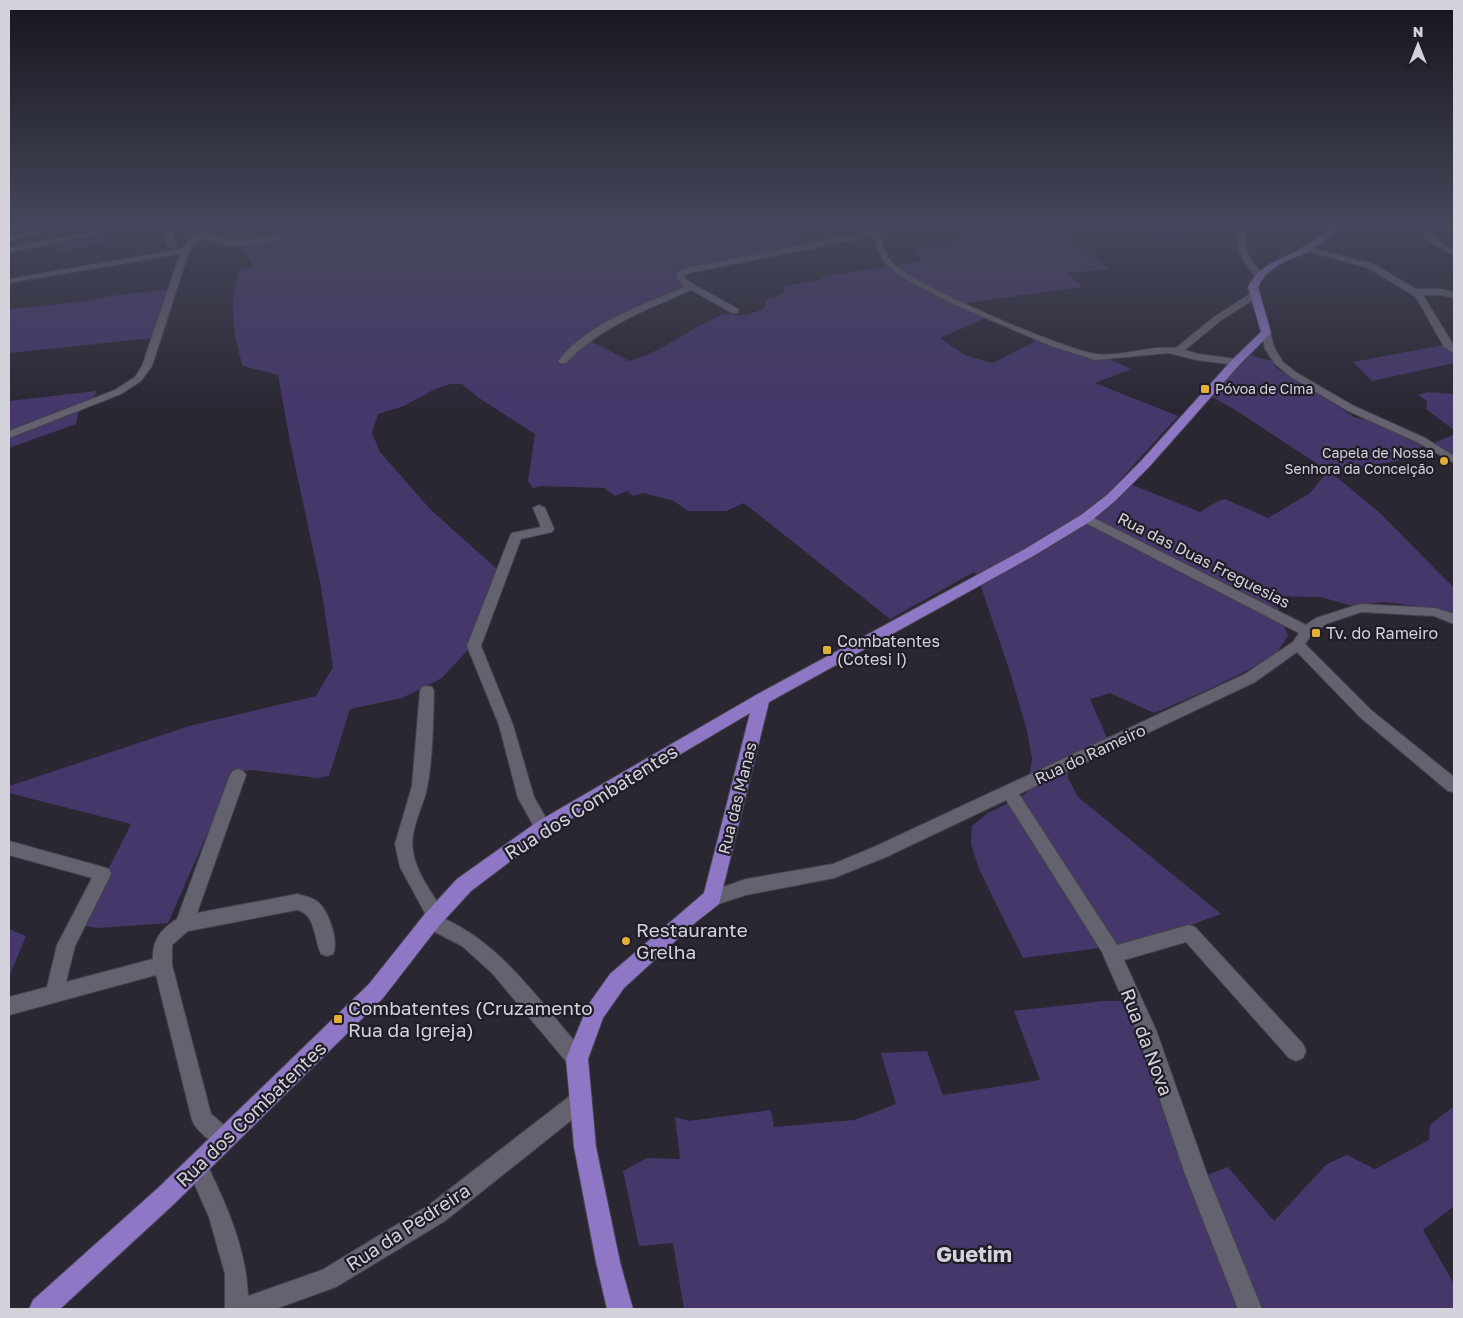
<svg xmlns="http://www.w3.org/2000/svg" width="1463" height="1318" viewBox="0 0 1463 1318" font-family="'Golos Text',sans-serif">
<style>
.green{fill:#46376b}
.lines{fill:none;stroke-linecap:round;stroke-linejoin:round}
.minor-casing{stroke:#44434c;stroke-width:2}
.major-casing{stroke:#44434c;stroke-width:2}
.minor{fill:#656270;fill-rule:evenodd}
.major{fill:#8e77c4;fill-rule:evenodd}
.poi-dot{fill:#e1af34;stroke:#201d29;stroke-width:2}
.labels{text-anchor:middle;stroke-width:4.5;stroke-linejoin:round;paint-order:stroke}
.far-poi-label{font-size:14px;fill:#d4d3db;stroke:#201d29;text-anchor:start}
.street-label{font-size:16px;fill:#d4d3db;stroke:#201d29}
.poi-label{font-size:16px;fill:#d4d3db;stroke:#201d29;text-anchor:start}
.near-street-label{font-size:19px;fill:#d4d3db;stroke:#201d29}
.near-poi-label{font-size:19px;fill:#d4d3db;stroke:#201d29;text-anchor:start}
.near-quarter-label{font-size:22px;font-weight:bold;fill:#d4d3db;stroke:#201d29}
</style>
<rect width="100%" height="100%" fill="#2a2733"/>
<g class="green">
<path d="M302,225h468l38,21 -132,27 1,3 11,11 -103,51 44,23c32,-8 59,-32 89,-44 8,-4 11,-3 19,-2 9,2 20,-3 28,-8l1,-8 10,-2 9,-6 -1,-5 36,-6 4,-4 97,-15 -9,-12 53,-8v-6l-13,-10h100l58,44 -43,4 16,14 -118,16 2,4 19,11 -46,20 27,18 26,7 47,-24 62,20 9,1 20,9 -36,14 83,33 -58,64 80,32 18,-11 7,-2 43,19 42,-25 18,-22 -91,-60 -26,-15 38,-41 23,6 3,6 79,50 23,6 47,23 -14,5 8,7 -89,13 50,41 75,76v27l-36,-9 -35,-4 -30,4 -33,-9 -46,-1 14,40 -14,21 -73,36 -47,20 -44,-20 -20,6 20,46 -42,19v14l10,19 143,117 -66,24 -25,6 -107,14 -44,-89 -8,-25 1,-18 16,-13 38,-19 6,-35 -5,-28 -17,-59 -33,-97 -3,-3 -84,47 -146,-116 -18,8h-38l-14,-10 -31,-8 -10,3 -6,-5 -12,5 -11,-8 -63,-2 -8,2 -5,-7 7,-47 -56,-36 -17,-14h-12l-15,5 -31,17 -26,8 -6,19 8,19 50,57 70,63 -22,67 -36,39 -40,20 -52,11 -21,67 -11,2 -66,-8 -18,3 -66,150 -70,5 -18,-3 51,-101 -122,-31v-7l180,-60 127,-30 17,-29 -12,-80 -31,-145 -12,-67 -35,-9c-10,-31 -15,-66 -3,-97l13,-3 -13,-23 40,-4z"/>
<path d="M101,237l1,7 -43,7v-7z"/>
<path d="M174,289l-7,37 -14,12 -144,15v-44l70,-7 37,-7z"/>
<path d="M1443,345h11v18l-82,18 -19,-19z"/>
<path d="M96,391v3l-17,16 -3,14 -67,24v-47z"/>
<path d="M1427,392l27,2v36l-28,-21 1,-8 -9,-6z"/>
<path d="M1454,435v22l-21,-14z"/>
<path d="M9,929l17,7 -17,41z"/>
<path d="M1104,1001h21l62,181 41,-15 46,54 53,-57 20,-9 28,14 54,-29 1,-15 24,-19v100l-31,24 31,54v25h-770l-11,-66 -34,3 -16,-75 24,-13 33,1 -5,-42 14,4 82,-11 3,17 80,-7 42,-16 -15,-51 46,-2 16,44 97,-15 -26,-69z"/>
</g>
<g class="lines">
<g class="minor-casing">
<g id="minor">
<path d="M55,225h14l-60,16v-4z"/>
<path d="M126,225h19l-136,27v-4z"/>
<path d="M163,225h8l4,18 3,4 -1,2h-6l-4,-5z"/>
<path d="M198,225h8l1,8c13,10 54,8 69,2 10,-3 13,-10 24,-10 -5,5 -12,11 -19,14 -18,7 -63,10 -79,-2l-8,7 -5,7 -37,115 -11,15 -20,13 -112,44v-7l106,-41 20,-13 7,-11 38,-112 -171,29v-4l173,-30 6,-9 12,-9z"/>
<path d="M902,225h16l-37,9 -1,3c3,8 6,18 11,24 19,23 173,89 205,93 27,3 53,-9 80,-6l38,-31 39,-25h6v4l-39,25 -35,29 13,4 38,5 5,3 -5,3 -39,-5 -29,-7 -72,7 -45,-14 -100,-43 -53,-28 -15,-14 -10,-25 -184,37 -5,4 7,6 47,26v4h-6l-41,-23c-45,20 -90,36 -125,73h-6l-2,-2c31,-39 83,-55 127,-74l-9,-9 2,-6 5,-3z"/>
<path d="M1107,225l75,3 44,-3c-17,10 -103,10 -119,0z"/>
<path d="M1236,225h8l3,28 16,23 -1,2h-6c-14,-17 -20,-30 -20,-53z"/>
<path d="M1418,225l36,2v4l-28,-4 7,9 21,15v5l-27,-16z"/>
<path d="M1303,246l71,18 42,25h25l13,4v5l-13,-3h-18l31,51v7l-10,-6 -28,-50 -48,-29 -65,-18z"/>
<path d="M1266,330l4,3 5,16 8,13 14,11 57,33 71,32 29,18v7l-37,-21 -71,-32 -55,-33 -16,-13 -10,-15 -3,-16z"/>
<path d="M539,505l6,3 9,21 -2,3 -31,7 -40,107 32,79 21,72 17,30 -2,5 -6,2 -6,-2 -19,-34 -19,-73 -32,-79 43,-110 2,-3 29,-6 -8,-19z"/>
<path d="M1086,514l220,111 10,-7 44,-14 75,4 19,6v10l-20,-8 -73,-4 -35,12 -14,10 -7,10 66,66 83,67v15l-6,-1 -87,-73 -64,-66 -42,30 -236,112 98,151 72,-20 6,2 108,117 3,7 -3,7 -7,3 -7,-3 -103,-116 -62,18 32,70 51,144 55,135h-24l-53,-135 -48,-142 -35,-80 -96,-152 -120,57 -52,21 -88,17 -34,11 -6,-3 -3,-5 3,-5 40,-14 87,-15 41,-17 371,-173 48,-32 6,-9 -217,-112 -2,-3z"/>
<path d="M427,686l5,1 2,4c-1,32 -1,65 -7,97 -4,20 -18,42 -14,63 3,22 18,40 29,58l3,6 -2,3c62,28 97,85 141,134l3,7 -3,7 -7,3 -7,-3 -78,-93 -30,-27 -37,-19 -3,-6 4,-6 -26,-48 -5,-23 17,-58 8,-95 2,-4z"/>
<path d="M238,769l5,2 3,4 -49,138 100,-19c8,2 16,3 22,9 10,9 20,39 14,51l-6,2 -6,-2c-7,-15 -5,-40 -24,-44l-109,21 -16,14v20l39,149 20,17 3,7 -3,7 -7,3c-12,-5 -27,-16 -32,-28l-36,-145 -147,40v-18l38,-10 10,-42 35,-67 -83,-23v-14l94,26 6,2 2,5 -36,72 -9,36 87,-23c-1,-19 9,-31 24,-40l53,-144 3,-4z"/>
<path d="M582,1089l7,3 3,7 -3,7 -144,115 -109,66 -61,22h-50v-35l-16,-57 -23,-52 4,-7 7,-4 7,4c21,44 42,88 44,138l74,-26 107,-65 146,-113z"/>
</g>
</g>
<g class="major-casing">
<path id="major" d="M1332,225h9c-9,11 -22,20 -34,27 -19,9 -40,14 -49,35l13,46 -31,31 -91,103 -34,34 -24,20 -56,34 -266,147 -50,202 -23,18 -72,66 -21,30 -15,41 8,88 24,115 13,47h-26l-11,-47 -22,-115 -8,-88 22,-54 22,-31 94,-81 46,-180 -201,119 -78,59 -33,36 -55,71 -209,206 -114,105h-31l4,-9 125,-112 211,-204 55,-69 33,-36 80,-57 219,-127 269,-146 56,-34 26,-20 34,-34 91,-101 29,-28 -13,-45c12,-24 35,-28 56,-40 10,-6 20,-13 28,-22z"/>
</g>
<use href="#minor" class="minor"/>
<use href="#major" class="major"/>
</g>
<linearGradient id="sky" x2="0" y2="1"><stop stop-color="#17151c"/><stop offset="0.55" stop-color="#44475b"/><stop offset="1" stop-color="#44475b" stop-opacity="0"/></linearGradient>
<rect width="1463" height="410" fill="url(#sky)"/>
<g class="poi-dot">
<rect x="1200" y="384" width="10" height="10" rx="2.5"/>
<circle cx="1444" cy="461" r="5"/>
<rect x="1311" y="628" width="10" height="10" rx="2.5"/>
<rect x="822" y="645" width="10" height="10" rx="2.5"/>
<circle cx="626" cy="941" r="5"/>
<rect x="333" y="1014" width="10" height="10" rx="2.5"/>
</g>
<g class="labels">
<g class="far-poi-label">
<text x="1215" y="394">Póvoa de Cima</text>
<text x="1434" y="458" text-anchor="end">Capela de Nossa<tspan x="1434" dy="16">Senhora da Conceição</tspan></text>
</g>
<g class="street-label">
<text transform="translate(1204 560) rotate(27)" y="6">Rua das Duas Freguesias</text>
<text transform="translate(1090 754) rotate(-25)" y="6">Rua do Rameiro</text>
<text transform="translate(737 798) rotate(-76)" y="6">Rua das Manas</text>
</g>
<g class="poi-label">
<text x="1326" y="639">Tv. do Rameiro</text>
<text x="837" y="647">Combatentes<tspan x="837" dy="18">(Cotesi I)</tspan></text>
</g>
<g class="near-street-label">
<text transform="translate(591 802) rotate(-32)" y="7">Rua dos Combatentes</text>
<text transform="translate(1147 1042) rotate(69)" y="7">Rua da Nova</text>
<text transform="translate(251 1114) rotate(-44)" y="7">Rua dos Combatentes</text>
<text transform="translate(408 1227) rotate(-33)" y="7">Rua da Pedreira</text>
</g>
<g class="near-poi-label">
<text x="636" y="937">Restaurante<tspan x="636" dy="22">Grelha</tspan></text>
<text x="348" y="1015">Combatentes (Cruzamento<tspan x="348" dy="22">Rua da Igreja)</tspan></text>
</g>
<g class="near-quarter-label">
<text x="974" y="1262">Guetim</text>
</g>
</g>
<rect width="1463" height="1318" fill="none" stroke="#d4d3db" stroke-width="20"/>
<g transform="translate(1418 45)" stroke="#201d29" stroke-width="4" paint-order="stroke">
<path d="M0-4L9 19L0 12L-9 19Z" fill="#d4d3db"/>
<text y="-8" font-size="14" font-weight="bold" text-anchor="middle" fill="#d4d3db">N</text>
</g>
</svg>
